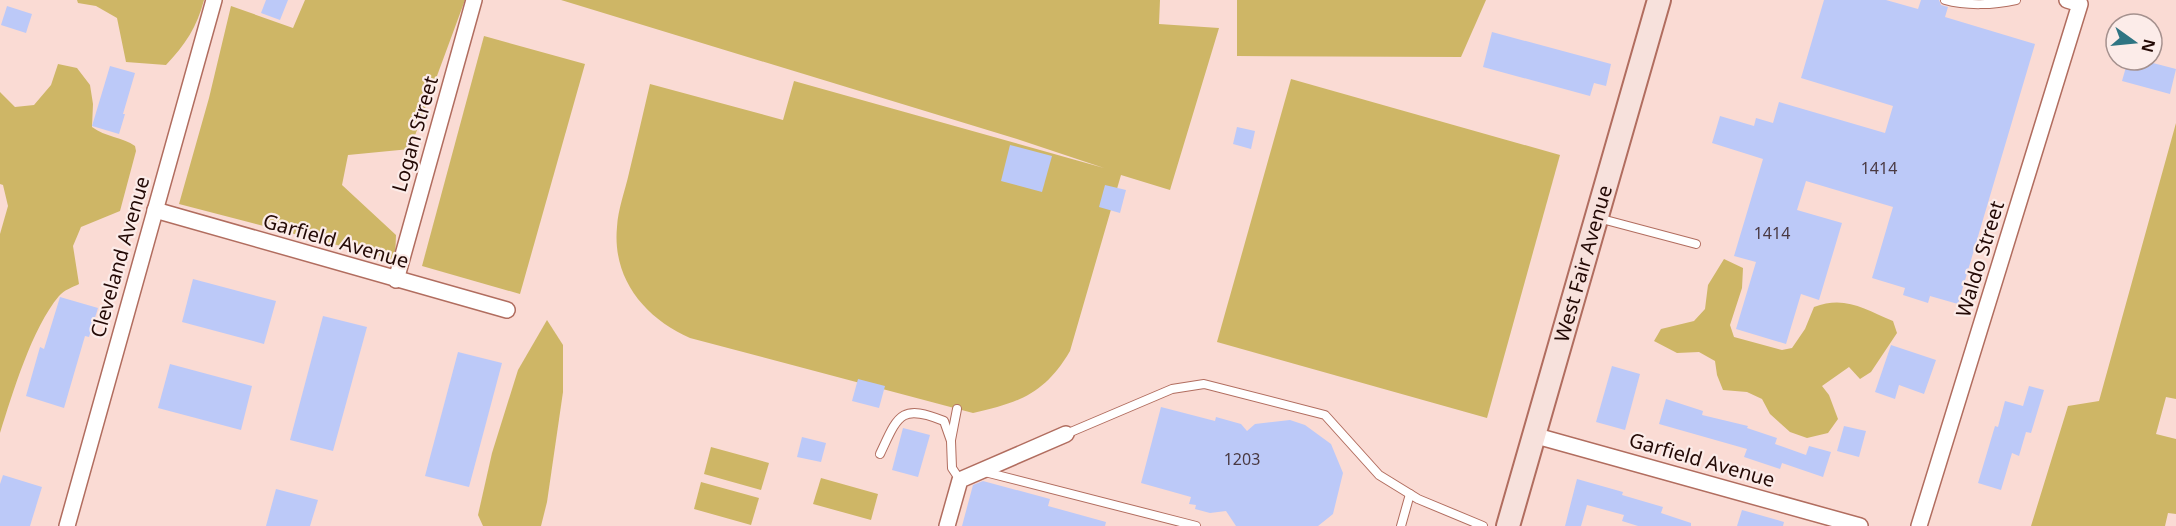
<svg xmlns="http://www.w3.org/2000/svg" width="2176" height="526" viewBox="0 0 2176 526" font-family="'Noto Sans',sans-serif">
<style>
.green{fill:#ceb666}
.building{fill:#bcc9f8}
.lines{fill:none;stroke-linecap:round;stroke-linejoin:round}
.lane-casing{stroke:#b16d5f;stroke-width:10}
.street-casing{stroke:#b16d5f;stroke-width:18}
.secondary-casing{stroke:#b16d5f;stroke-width:26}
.lane{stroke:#fff;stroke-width:8}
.street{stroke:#fff;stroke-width:15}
.secondary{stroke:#f7e1dc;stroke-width:22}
.labels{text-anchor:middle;stroke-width:4.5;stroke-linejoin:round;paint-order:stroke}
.number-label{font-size:16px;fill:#493942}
.street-label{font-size:20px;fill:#230905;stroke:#fcece9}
</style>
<rect width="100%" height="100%" fill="#fadbd4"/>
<g class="green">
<path d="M77,0h127c-7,27 -19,45 -38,65l-40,-3 -9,-44 -21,-12 -18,-3z"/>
<path d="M305,0h160l-55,149 -62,6 -6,30 54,50 -1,25 -216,-56 30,-106 22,-92 62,22z"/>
<path d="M561,0h599l-1,24 60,4 -49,162 -49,-15 -51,176c-25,43 -52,52 -97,62l-283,-75c-45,-20 -78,-59 -73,-111 1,-18 8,-36 12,-54 7,-29 14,-59 21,-89l133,36 11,-39 310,87 -87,-29z"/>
<path d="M1237,0h249l-25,57 -224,-1z"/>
<path d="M484,36l101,28 -65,230 -98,-28z"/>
<path d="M58,64l19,4 13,17 3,19 -1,23c13,10 31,10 43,19l1,5 -16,60 -39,16 -8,19 6,38c-6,3 -15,6 -20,12 -27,32 -46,96 -59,137v-199l8,-28 -5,-21 -3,-1v-92l15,15 19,-2 17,-20z"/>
<path d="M1291,79l269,76 -73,263 -270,-76z"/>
<path d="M2176,123v276l-10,-2 -10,37 20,5v75l-8,-1 -3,13h-134l37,-120 31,-5z"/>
<path d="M1724,259l19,9 -1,20 -12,37 4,12 48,13 10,-2 13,-19 9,-22c31,-12 50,2 79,14l4,12 -26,39 -11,7 -11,-12 -27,19 7,9 9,24 -10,14 -21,5 -17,-6 -20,-18 -8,-15 -15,-7 -24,-2 -6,-15 -2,-14 -16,-9 -22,1 -23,-12 7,-12 33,-8 11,-12 3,-24z"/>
<path d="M547,320l16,25v47l-16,110 -6,24h-58l-5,-11 14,-62 26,-83z"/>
<path d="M711,447l58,16 -8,27 -57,-16z"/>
<path d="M821,478l57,16 -7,26 -58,-16z"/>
<path d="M701,482l58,16 -8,27 -57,-16z"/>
</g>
<g class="building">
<path d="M266,0h22l-8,20 -19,-7z"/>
<path d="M1824,0h62l32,9 3,-9h18l2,5 7,2 -3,10 90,27 -77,260 -28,-8 -2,7 -25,-8 2,-7 -33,-10 21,-71 -87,-26 -9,29 45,13 -23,77 -18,-6 -15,50 -50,-15 20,-67 -22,-6 29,-97 -51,-16 8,-27 34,10 2,-8 17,5 6,-21 106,31 8,-27 -92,-28z"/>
<path d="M7,6l25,8 -6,19 -25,-8z"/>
<path d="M1492,32l119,32 -5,22 -12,-3 -4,13 -107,-29z"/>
<path d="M2128,60h26l-1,3 23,6 -6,25 -48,-13z"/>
<path d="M110,66l25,7 -12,41h2l-6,20 -27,-8z"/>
<path d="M1237,127l18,4 -4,18 -18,-5z"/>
<path d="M1010,145l42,11 -10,36 -41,-11z"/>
<path d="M1105,185l21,5 -6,23 -21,-6z"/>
<path d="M193,279l83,22 -12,43 -82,-22z"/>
<path d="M60,297l38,11 -9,29 -4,-1 -21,72 -38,-12 14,-49 4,2z"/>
<path d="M323,316l44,11 -34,124 -43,-11z"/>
<path d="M1891,345l45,15 -12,34 -25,-9 -4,14 -20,-7z"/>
<path d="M458,352l44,11 -33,124 -44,-11z"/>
<path d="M170,364l82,22 -11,44 -83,-22z"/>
<path d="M1612,366l28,8 -15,56 -29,-8z"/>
<path d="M858,379l27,7 -6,22 -27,-7z"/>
<path d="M2029,386l15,4 -13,43 -5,-1 -7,24 -7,-3 -11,37 -23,-7 17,-57 3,1 7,-26 18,5z"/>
<path d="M1666,399l37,12 -1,4 46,11 -1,2 30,10 -2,6 31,11 3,-9 22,6 -8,25 -41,-14 -2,6 -36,-12 3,-8 -88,-25z"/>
<path d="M1161,407l54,14 1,-4 25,7 6,7 8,-7 35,-4 15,5 26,19 12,29 -10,41 -15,12h-82l-10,-15 -16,2 -15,-4 1,-4 -7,-1 2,-7 -50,-14z"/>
<path d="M1844,426l22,5 -7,26 -22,-6z"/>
<path d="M903,428l27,7 -12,42 -26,-7z"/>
<path d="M802,437l24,6 -5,19 -24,-5z"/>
<path d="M3,475l39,12 -12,39h-30v-42z"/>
<path d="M1577,479l46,13 -1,3 41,12 -2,6 30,10v3h-53l-16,-5 2,-6 -37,-10 -6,21h-16z"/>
<path d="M983,481l67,18 -2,7 58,16 -1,4h-143l11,-41z"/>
<path d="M276,489l42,11 -8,26h-44z"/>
<path d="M1742,510l42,12 -1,4h-46z"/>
</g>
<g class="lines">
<g class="lane-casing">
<g id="lane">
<path d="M1945,0c21,6 49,5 71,0"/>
<path d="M1598,218l98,26"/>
<path d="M1066,434l106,-45 32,-5 121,31 54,60 39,24 65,27"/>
<path d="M951,440l6,-31"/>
<path d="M880,454c18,-38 20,-51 64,-33l7,20 1,27 8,12"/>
<path d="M985,472l211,54"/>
<path d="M1401,526l9,-32"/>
</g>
</g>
<g class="street-casing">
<g id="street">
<path d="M155,210l352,100"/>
<path d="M396,280l78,-280"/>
<path d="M1533,435l327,91"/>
<path d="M67,526l147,-526"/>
<path d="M947,526l13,-46 106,-46"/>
<path d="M1919,526l161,-522 -13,-4"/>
</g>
</g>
<g class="secondary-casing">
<g id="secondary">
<path id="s1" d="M1508,526l151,-526"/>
</g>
</g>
<use href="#lane" class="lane"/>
<use href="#street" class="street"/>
<use href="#secondary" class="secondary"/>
</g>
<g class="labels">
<g class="number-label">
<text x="1879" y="174">1414</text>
<text x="1772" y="239">1414</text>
<text x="1242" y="465">1203</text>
</g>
<g class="street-label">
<text transform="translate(415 134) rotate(-74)" y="7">Logan Street</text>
<text transform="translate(336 241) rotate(16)" y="7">Garfield Avenue</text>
<text transform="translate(120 257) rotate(-74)" y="7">Cleveland Avenue</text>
<text transform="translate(1980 259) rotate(-73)" y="7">Waldo Street</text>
<text dy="7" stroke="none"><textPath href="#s1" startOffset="273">West Fair Avenue</textPath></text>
<text transform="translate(1702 460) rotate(16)" y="7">Garfield Avenue</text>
</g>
</g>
<g transform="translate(2134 42) rotate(105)"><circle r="28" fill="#fcece9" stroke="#a5918e" stroke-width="1.5"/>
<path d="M0-4.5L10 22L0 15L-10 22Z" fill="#2f7583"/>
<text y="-9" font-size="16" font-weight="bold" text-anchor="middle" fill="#230905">N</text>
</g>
</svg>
